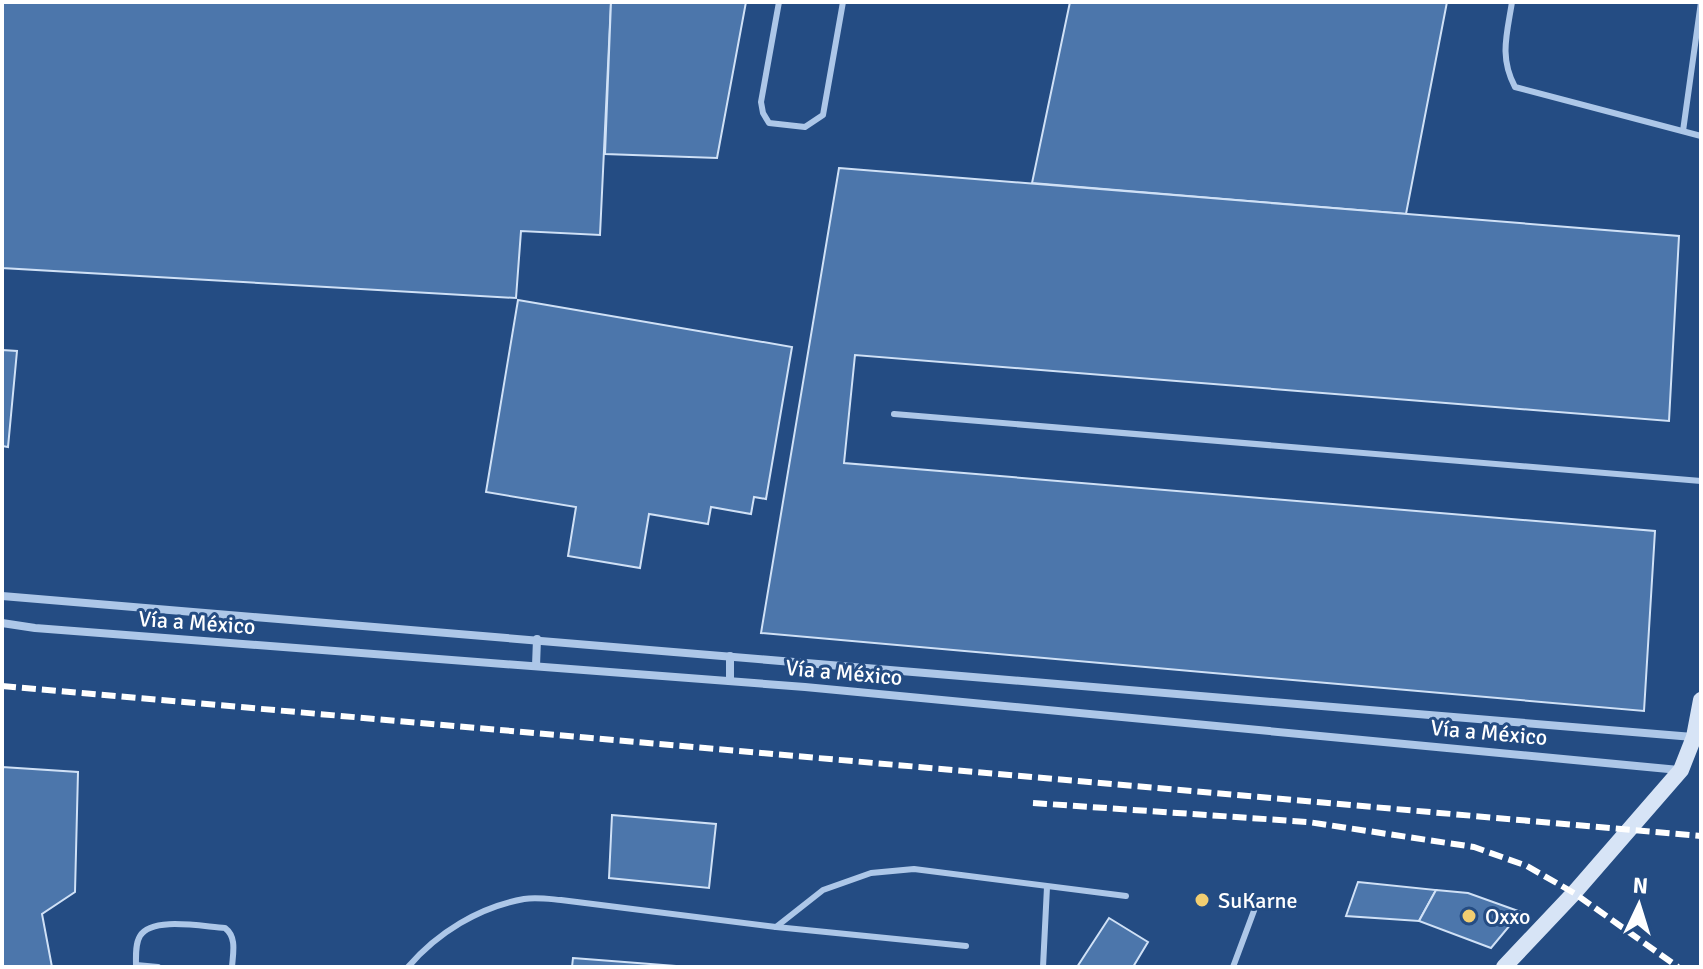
<svg xmlns="http://www.w3.org/2000/svg" width="1703" height="969" viewBox="0 0 1703 969" font-family="Signika,sans-serif">
<style>
.building{fill:#4c76ab;stroke:#d0e1f6;stroke-width:2}
.lines{fill:none;stroke-linecap:round;stroke-linejoin:round}
.lane{stroke:#adc7e8;stroke-width:6}
.street{stroke:#adc7e8;stroke-width:8}
.secondary{stroke:#d7e4f6;stroke-width:16}
.rail{stroke:#fff;stroke-width:6;stroke-dasharray:14 6;stroke-linecap:butt}
.poi-dot{fill:#f2ce71;stroke:#244c83;stroke-width:3}
.labels{text-anchor:middle;stroke-width:6;stroke-linejoin:round;paint-order:stroke}
.street-label{font-size:22px;fill:#fff;stroke:#244c83}
.poi-label{font-size:22px;fill:#fff;stroke:#244c83;text-anchor:start}
</style>
<rect width="100%" height="100%" fill="#244c83"/>
<g class="building">
<path d="M2,2h609l-11,233 -79,-4 -5,67 -514,-30z"/>
<path d="M611,2h135l-29,156 -112,-4z"/>
<path d="M1070,2h377l-41,212 -374,-31z"/>
<path d="M839,168l840,68 -10,185 -814,-66 -11,108 811,68 -11,180 -883,-78z"/>
<path d="M518,300l274,47 -26,152 -12,-2 -3,17 -40,-7 -3,17 -59,-10 -9,54 -72,-12 8,-49 -90,-15z"/>
<path d="M2,350l15,1 -9,96 -6,-1z"/>
<path d="M2,767l76,5 -3,120 -33,22 10,53h-50z"/>
<path d="M612,815l104,9 -7,64 -100,-10z"/>
<path d="M1358,882l78,8 -17,31 -73,-5z"/>
<path d="M1436,890l32,3 53,19 -30,36 -72,-27z"/>
<path d="M1109,918l39,24 -15,25h-56z"/>
<path d="M573,958l116,9h-117z"/>
</g>
<g class="lines">
<g class="lane">
<path d="M779,2l-18,100 2,11 6,10 36,4 18,-12 20,-113"/>
<path d="M1512,2c-5,32 -13,55 3,85l186,49"/>
<path d="M1683,131l18,-129"/>
<path d="M894,414l807,67"/>
<path d="M776,927l190,19"/>
<path d="M136,965l22,2"/>
<path d="M136,967c0,-10 -1,-23 4,-31 12,-20 64,-9 85,-8 12,9 8,25 7,39"/>
<path d="M408,967c29,-34 71,-60 116,-68 12,-2 25,0 37,1l215,27 47,-37 48,-17 43,-4 212,27"/>
<path d="M1043,967l4,-80"/>
<path d="M1233,967l25,-67"/>
</g>
<g class="street">
<path d="M2,596l1691,141"/>
<path d="M2,623l33,5 770,59 874,83"/>
<path d="M536,666l1,-27"/>
<path d="M730,681v-25"/>
</g>
<path class="secondary" d="M1504,967l70,-74 107,-123 13,-33 7,-37"/>
<g class="rail">
<path d="M2,686l1699,150"/>
<path d="M1033,803l275,19 166,25 53,19 47,27 104,74"/>
</g>
</g>
<g class="poi-dot">
<circle cx="1202" cy="900" r="8"/>
<circle cx="1469" cy="916" r="8"/>
</g>
<g class="labels">
<g class="street-label">
<text transform="translate(197 622) rotate(4)" y="8">Vía a México</text>
<text transform="translate(844 672) rotate(5)" y="8">Vía a México</text>
<text transform="translate(1489 732) rotate(5)" y="8">Vía a México</text>
</g>
<g class="poi-label">
<text x="1218" y="908">SuKarne</text>
<text x="1485" y="924">Oxxo</text>
</g>
</g>
<rect width="1703" height="969" fill="none" stroke="#ffffff" stroke-width="8"/>
<g transform="translate(1639 905) rotate(4)" stroke="#244c83" stroke-width="6" paint-order="stroke">
<path d="M0-6L14 30L0 20L-14 30Z" fill="#ffffff"/>
<text y="-12" font-size="22" font-weight="bold" text-anchor="middle" fill="#ffffff">N</text>
</g>
</svg>
